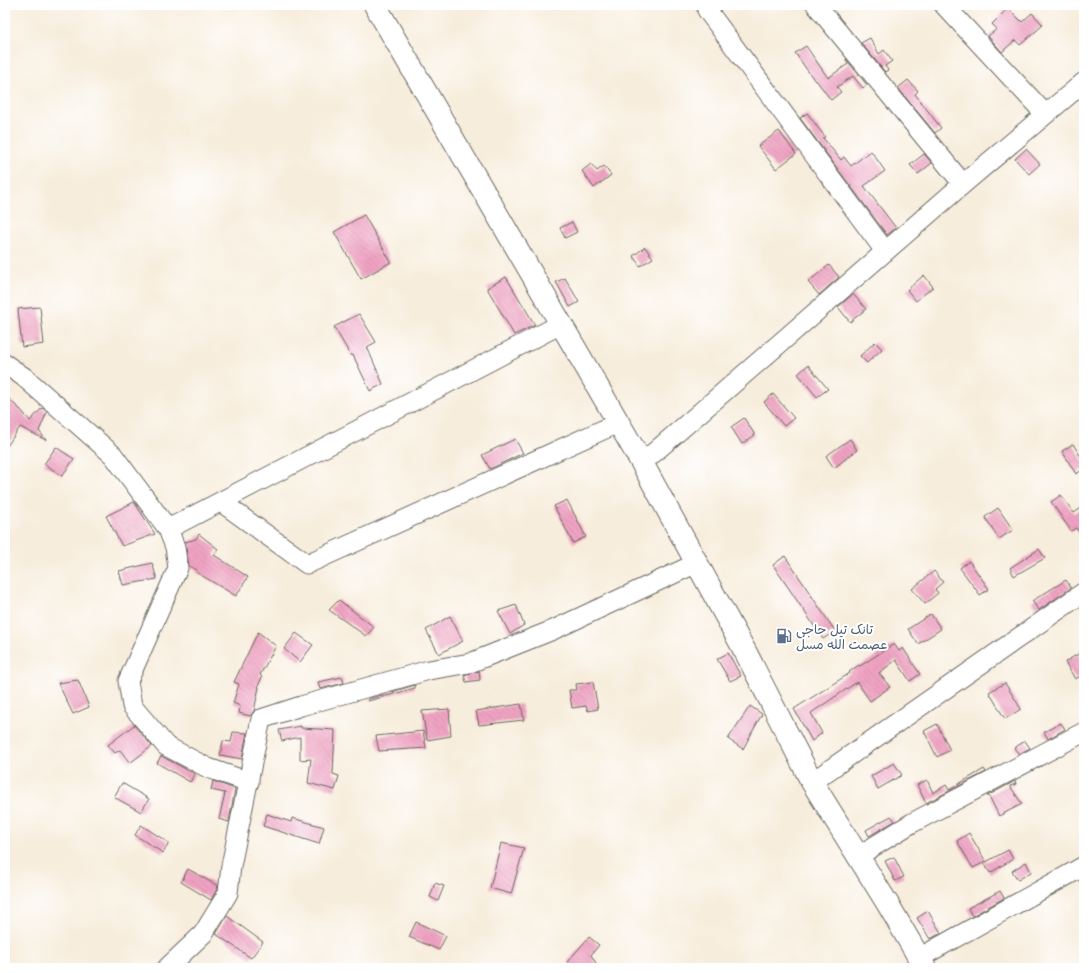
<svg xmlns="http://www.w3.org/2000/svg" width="1089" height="973" viewBox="0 0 1089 973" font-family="Mynerve,'Playpen Sans Arabic',sans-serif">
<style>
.building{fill:url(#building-back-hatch)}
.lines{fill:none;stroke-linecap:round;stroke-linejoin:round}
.minor-casing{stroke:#69655f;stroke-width:21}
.major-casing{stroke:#69655f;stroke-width:24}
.minor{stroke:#fff;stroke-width:19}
.major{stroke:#fff;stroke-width:22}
.labels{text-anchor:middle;stroke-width:4;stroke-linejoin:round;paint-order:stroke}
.service-label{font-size:13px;fill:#4e5e75;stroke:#fff;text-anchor:start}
</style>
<defs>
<pattern id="building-back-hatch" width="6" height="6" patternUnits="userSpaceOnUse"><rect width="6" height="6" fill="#f0a3c2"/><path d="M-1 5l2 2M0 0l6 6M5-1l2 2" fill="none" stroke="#cd8ca6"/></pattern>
</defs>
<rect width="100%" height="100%" fill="#fff"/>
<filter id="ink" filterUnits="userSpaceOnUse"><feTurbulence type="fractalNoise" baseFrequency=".025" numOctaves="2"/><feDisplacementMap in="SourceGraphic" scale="8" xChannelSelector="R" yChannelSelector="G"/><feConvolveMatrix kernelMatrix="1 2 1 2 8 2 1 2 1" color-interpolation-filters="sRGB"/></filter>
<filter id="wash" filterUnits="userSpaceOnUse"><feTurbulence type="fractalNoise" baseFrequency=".012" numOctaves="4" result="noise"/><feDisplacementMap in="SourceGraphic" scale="16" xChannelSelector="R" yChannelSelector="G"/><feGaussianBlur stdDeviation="0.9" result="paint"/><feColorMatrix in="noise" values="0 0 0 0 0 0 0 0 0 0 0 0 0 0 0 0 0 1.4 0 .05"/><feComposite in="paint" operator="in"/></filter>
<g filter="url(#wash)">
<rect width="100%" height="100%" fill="#f7eddc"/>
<g id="blocks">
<g class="building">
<path d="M1008,8l14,14 10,-9 11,12 -23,20 -5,-5 -13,12 -14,-16 9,-7 -5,-5z"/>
<path d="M870,38l9,16 5,-4 8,11 -7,5 3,4 -3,2 -24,-29z"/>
<path d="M806,46l22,32 20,-14 -2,-4v-1l21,26 -4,3 -10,-12 -16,11 4,5 -10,8 -15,-20 -1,1 -20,-28z"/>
<path d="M908,80l10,11 -3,3 26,34 -6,5 -37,-45z"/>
<path d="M807,113l18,24 -2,1 18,22 3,-3 7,9 20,-15 14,20 -21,15 32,42 -9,7 -87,-117z"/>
<path d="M779,131l17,23 -20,15 -18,-23z"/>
<path d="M1026,149l14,15 -11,10 -14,-15z"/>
<path d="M924,154l8,9 -14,11 -8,-9z"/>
<path d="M591,164l6,7 7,-5 7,9 -17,13 -12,-17z"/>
<path d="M364,215l27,47 -30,17 -27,-47z"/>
<path d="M572,222l5,10 -12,6 -5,-10z"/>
<path d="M645,247l8,11 -13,8 -7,-10z"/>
<path d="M829,265l10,12 -20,18 -11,-13z"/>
<path d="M924,275l9,12 -17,14 -9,-11z"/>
<path d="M506,277l29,48 -21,10 -27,-47z"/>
<path d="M565,278l14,24 -9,5 -14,-25z"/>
<path d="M853,294l13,15 -16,13 -12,-15z"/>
<path d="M40,307l4,37 -22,3 -4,-38z"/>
<path d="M359,314l17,28 -9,5 16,37 -13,7 -17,-36 -2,1 -17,-29z"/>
<path d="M875,342l7,7 -15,14 -7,-7z"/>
<path d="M808,365l20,24 -11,8 -19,-23z"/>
<path d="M773,394l21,24 -10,8 -20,-24z"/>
<path d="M5,396l16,14 9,11 12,-13 5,4 -8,19 7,9 -26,-13 -15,22z"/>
<path d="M744,418l11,17 -13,9 -11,-17z"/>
<path d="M515,439l8,14 -33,16 -8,-14z"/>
<path d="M850,439l7,11 -23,18 -8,-12z"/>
<path d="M1073,444l11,18v7l-8,5 -14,-23z"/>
<path d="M56,447l18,12 -12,17 -18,-12z"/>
<path d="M1061,495l13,18 10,-7v34l-8,-12 -5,3 -20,-29z"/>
<path d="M567,500l19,37 -13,6 -19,-37z"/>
<path d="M134,502l21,32 -33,12 -16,-30z"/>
<path d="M998,508l15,22 -14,9 -14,-22z"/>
<path d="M199,534l19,15 -4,6 34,22 -12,19 -40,-24 1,-2 -8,-4 -4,-24 11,-3z"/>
<path d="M1039,549l6,9 -31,18 -4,-8z"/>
<path d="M785,556l50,75 -12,8 -50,-74z"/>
<path d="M969,561l20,28 -9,6 -20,-27z"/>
<path d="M152,563l5,16 -34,6 -4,-14z"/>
<path d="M934,571l9,11 -8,7 3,4 -13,11 -13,-15z"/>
<path d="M1066,580l5,8 -32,22 -7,-9z"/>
<path d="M339,600l35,27 -8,9 -37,-26z"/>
<path d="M516,605l8,20 -14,9 -12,-23z"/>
<path d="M931,614l10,15 -23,15 -10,-15z"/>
<path d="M450,616l13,25 -24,13 -13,-24z"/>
<path d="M258,632l18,14 -16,29 2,2 -4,9 1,1 -5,24 -4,5 -11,-3 1,-7 -7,-3 6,-19 -5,-2z"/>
<path d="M296,633l17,12 -13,17 -16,-13z"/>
<path d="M894,644l5,7 4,-3 17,26 -10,7 -14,-21 -17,13 11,14 -20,14 -13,-19 -46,31 11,20 -10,8 -18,-32 56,-36 -1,-1 10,-7 1,1z"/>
<path d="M728,653l13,23 -11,5 -13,-22z"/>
<path d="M1078,654l6,10v10l-9,5 -10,-17z"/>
<path d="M479,671l1,9 -14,2 -2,-7z"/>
<path d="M342,677l2,6 -24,6 -2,-7z"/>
<path d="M78,680l11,27 -16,7 -15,-31z"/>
<path d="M593,682l5,27 -10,2 -2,-5 -14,2 -3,-18h8l-1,-6z"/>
<path d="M1005,683l16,26 -16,10 -16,-27z"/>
<path d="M415,685v3l-47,13v-2z"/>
<path d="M521,704l3,16 -45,5 -3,-14z"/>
<path d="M750,706l12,8 -19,35 -15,-10z"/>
<path d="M449,709l2,27 -24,4 -5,-29z"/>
<path d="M1061,723l4,6 -17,10 -4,-7z"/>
<path d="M937,724l13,26 -13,7 -13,-26z"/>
<path d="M134,725l18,21 -22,17 -10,-13 -5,3 -7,-8z"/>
<path d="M301,726v2l34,2 -2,44 6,2 -4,14 -27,-7 3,-24 -11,1v-23l-18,4 -3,-11z"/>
<path d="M423,731l3,17 -47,3 -3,-15z"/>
<path d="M233,732l14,1 -5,26 -22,-4 3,-14 8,1z"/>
<path d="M1025,741l5,7 -11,6 -5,-6z"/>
<path d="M161,756l34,18 -5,8 -33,-19z"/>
<path d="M894,763l8,12 -24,14 -7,-13z"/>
<path d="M984,769l2,3 -60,31 -9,-18 10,-5 6,13 13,-8 3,5z"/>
<path d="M213,781l22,8 -6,33 -10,-3 6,-26 -14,-3z"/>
<path d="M1015,781l1,3 -6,2 12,18 -23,12 -10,-20h-2z"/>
<path d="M122,783l27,16 -8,13 -27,-15z"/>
<path d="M267,814l24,8 1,-4 32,9 -5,17 -56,-18z"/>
<path d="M891,816l4,5 -26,15 -3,-6z"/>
<path d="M141,825l28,18 -6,10 -28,-18z"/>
<path d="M969,833l17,29 22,-12 5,9 -23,14 -6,-10 1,-1 -12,6 -16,-27z"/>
<path d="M501,843l23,5 -13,46 -21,-6z"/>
<path d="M894,857l10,20 -9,4 -10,-20z"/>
<path d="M1026,862l5,10 -13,8 -6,-9z"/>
<path d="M188,869l30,17 -1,3 -6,11 -30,-18z"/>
<path d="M435,883l9,3 -6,15 -8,-4z"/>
<path d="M1000,891l4,7 -32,18 -4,-8z"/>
<path d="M928,911l13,22 -11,6 -13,-21z"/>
<path d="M227,916l36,26 -12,16 -35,-24z"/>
<path d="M416,922l30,14 -7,14 -30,-13z"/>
<path d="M589,937l10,8 -8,10 8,13h-25l-7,-6z"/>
</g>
</g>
</g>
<g filter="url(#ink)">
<use href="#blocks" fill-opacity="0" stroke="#69655f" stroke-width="1"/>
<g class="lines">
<g class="minor-casing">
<g id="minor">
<path d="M712,5l-5,5 178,241"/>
<path d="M816,5l147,179"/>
<path d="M944,5l101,109"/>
<path d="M5,364l19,13 89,78 55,74 7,18 3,21 -50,113 4,25 34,40 42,22 41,14"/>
<path d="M642,463l321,-279 121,-102"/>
<path d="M221,502l86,62 311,-141"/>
<path d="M168,529l393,-205"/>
<path d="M812,782l272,-190"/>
<path d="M858,856l54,-33 172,-91"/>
<path d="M919,958l165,-92"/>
<path d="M167,968l36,-34 25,-41 3,-27 30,-147 40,-13 128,-36 41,-7 83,-33 144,-67"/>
</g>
</g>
<g class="major-casing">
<path id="major" d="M375,5l267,458 104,190 66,129 77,124 36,62"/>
</g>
<use href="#minor" class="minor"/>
<use href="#major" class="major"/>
</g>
</g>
<defs>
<g id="fuel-bare" transform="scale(1.2)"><path d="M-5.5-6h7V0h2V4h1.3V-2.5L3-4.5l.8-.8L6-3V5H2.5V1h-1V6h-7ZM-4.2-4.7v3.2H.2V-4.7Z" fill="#5c6f8a" stroke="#fff" stroke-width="2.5" paint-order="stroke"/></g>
</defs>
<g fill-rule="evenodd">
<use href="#fuel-bare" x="784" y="636"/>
</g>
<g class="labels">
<g class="service-label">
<text x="796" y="634">تانک تیل حاجی<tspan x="796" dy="15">عصمت الله مسل</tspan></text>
</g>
</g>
<rect width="1089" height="973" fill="none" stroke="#fff" stroke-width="20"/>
</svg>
